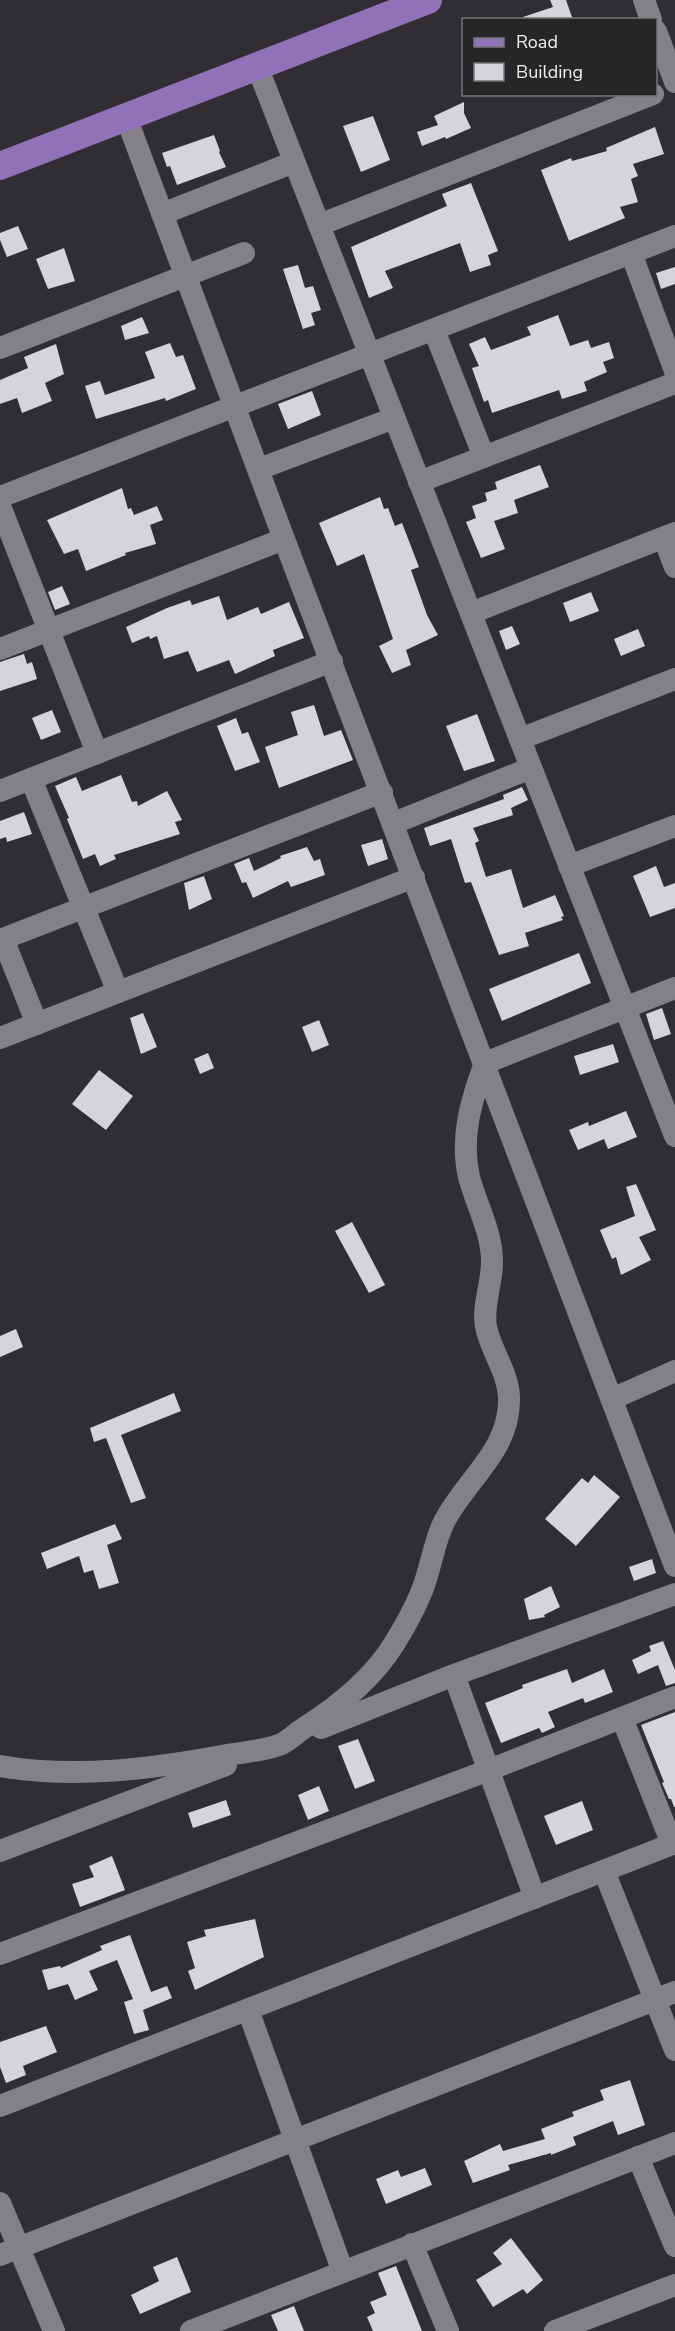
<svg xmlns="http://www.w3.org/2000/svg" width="675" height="2331" viewBox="0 0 675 2331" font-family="'Nunito Sans',sans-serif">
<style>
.building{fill:#d6d4d9}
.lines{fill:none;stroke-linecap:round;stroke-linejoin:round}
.minor{stroke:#838186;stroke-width:22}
.major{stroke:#9171b7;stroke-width:28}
</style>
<rect width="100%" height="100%" fill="#302e32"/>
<g class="building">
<path d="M550,0h16l7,20h-50v-3l30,-10z"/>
<path d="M464,102v11l7,15 -25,11 -1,-2 -23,9 -5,-14 21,-7 -4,-9z"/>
<path d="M373,116l17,44 -29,12 -18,-46z"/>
<path d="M655,127l9,27 -31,10 5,12 -7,3 7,23 -18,5 5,11 -56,23 -28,-71 30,-12 1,3 35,-10 -1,-3z"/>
<path d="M214,135l6,16 -1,1 7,15 -49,18 -7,-19 -3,1 -5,-14z"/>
<path d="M471,183l27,68 -10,4 3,10 -21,7 -10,-29 -75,28 8,17 -24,10 -18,-51 96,-41 -5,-12z"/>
<path d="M18,226l10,23 -21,8 -7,-17v-7z"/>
<path d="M64,248l11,33 -27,8 -12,-30z"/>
<path d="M298,265l7,23 8,-2 8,24 -10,3 4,12 -12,4 -20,-60z"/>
<path d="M675,267v17l-14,5 -5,-16z"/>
<path d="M558,315l12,31 18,-6 3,8 18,-6 5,16 -11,4 4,10 -23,10 3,9 -25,8 -3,-9 -67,23 -4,-13 -4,2 -12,-34 7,-2 -10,-22 16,-7 6,13 40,-15 -4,-8z"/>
<path d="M142,317l7,16 -24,7 -4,-14z"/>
<path d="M170,343l6,14 7,-2 13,34 -30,12 -1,-3 -69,21 -11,-33 15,-5 5,14 50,-17 -10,-26z"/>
<path d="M56,344l8,30 -19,9 7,18 -30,12 -5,-15 -17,6v-24l28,-12 -4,-11z"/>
<path d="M312,391l9,24 -33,14 -10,-25z"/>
<path d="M540,465l9,22 -35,13 4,13 -24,8 11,28 -24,9 -15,-36 10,-4 -4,-12 15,-5 -2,-8 12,-4 -2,-7z"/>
<path d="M122,488l6,21 3,-1 3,7 23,-9 6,14 -13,5 6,19 -31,9 1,2 -40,16 -8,-22 -14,5 -17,-34z"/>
<path d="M380,497l4,12 4,-1 7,18 7,-3 17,44 -8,3 16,45 11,20 -32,15 5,15 -19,8 -13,-27 14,-7 -29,-85 -27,12 -18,-43z"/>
<path d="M62,586l8,18 -15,6 -7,-18z"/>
<path d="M591,592l8,19 -29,11 -7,-19z"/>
<path d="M219,596l8,24 31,-13 3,7 28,-12 15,36 -31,12 2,6 -40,18 -6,-14 -32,12 -9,-21 -24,8 -7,-23 -7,3 -1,-3 -17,7 -6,-16 41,-19 23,-8 2,5z"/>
<path d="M512,626l8,18 -14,6 -7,-19z"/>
<path d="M638,629l7,17 -24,10 -7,-17z"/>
<path d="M24,654l3,10 5,-2 5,17 -37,12v-29z"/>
<path d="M314,705l10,31 17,-6 12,30 -74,28 -14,-41 33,-12 -7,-23z"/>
<path d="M52,710l9,22 -20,8 -9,-22z"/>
<path d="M477,714l18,47 -31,10 -18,-45z"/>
<path d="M236,718l6,16 6,-2 12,30 -25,9 -18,-45z"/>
<path d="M121,775l11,27 5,-1 1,5 29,-15 15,29 -7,2 5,12 -66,21 2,4 -16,7 -5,-12 -12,5 -16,-40 2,-1 -14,-32 21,-9 6,14z"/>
<path d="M522,787l6,13 -17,8 2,7 -40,13 6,13 -4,2 11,34 25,-8 12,39 32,-13 9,21 -3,1 2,3 -38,13 4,13 -30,9 -28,-73 -6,1 -14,-44 -21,7 -6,-18 80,-29 -1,-4z"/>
<path d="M24,812l8,22 -25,8 -1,-5 -6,2v-18z"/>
<path d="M382,839l6,20 -20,7 -7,-21z"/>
<path d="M307,847l7,14 6,-2 5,16 -34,12 -3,-6 -35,17 -7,-16 -4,1 -8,-19 15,-6 5,13 27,-13 -1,-2z"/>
<path d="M656,866l8,21 11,-4v25l-25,9 -17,-41z"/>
<path d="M204,876l8,23 -23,11 -5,-27z"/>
<path d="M579,953l12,30 -89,38 -13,-32z"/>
<path d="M662,1008l9,26 -17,6 -8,-26z"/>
<path d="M143,1013l14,34 -16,7 -11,-36z"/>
<path d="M319,1020l10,25 -17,7 -10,-25z"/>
<path d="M613,1044l6,18 -39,13 -6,-19z"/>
<path d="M208,1053l6,15 -14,6 -6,-15z"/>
<path d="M99,1070l34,26 -27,34 -34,-26z"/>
<path d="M626,1111l11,26 -29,12 -4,-10 -26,11 -9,-20 19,-8 1,4z"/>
<path d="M636,1184l20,46 -17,7 12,23 -30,15 -5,-18 -4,2 -12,-29 35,-14 -9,-29z"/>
<path d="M352,1222l33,63 -16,8 -34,-62z"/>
<path d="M16,1329l7,18 -23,10v-21z"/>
<path d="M174,1393l7,18 -60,24 25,63 -15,5 -25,-65 -12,4 -4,-14z"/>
<path d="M594,1475l26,22 -44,49 -31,-27 37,-41 6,5z"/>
<path d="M115,1524l7,15 -15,6 12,38 -20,6 -6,-19 -9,3 -5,-17 -32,13 -6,-16z"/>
<path d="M652,1559l4,14 -22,8 -5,-14z"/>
<path d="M551,1586l9,21 -16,8 1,2 -16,3 -5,-21z"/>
<path d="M663,1641l12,29v13l-9,3 -8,-21 -20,9 -6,-14 19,-9 -2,-5z"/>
<path d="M567,1669l5,14 32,-14 9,23 -28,11 -2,-5 -35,14 7,15 -13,6 -3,-5 -38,15 -16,-40 38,-15 -1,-3z"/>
<path d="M675,1712v95h-1l-3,-8h-2l-7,-16 2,-1 -23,-57z"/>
<path d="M358,1739l17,42 -20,8 -17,-43z"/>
<path d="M319,1786l10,25 -21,9 -10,-25z"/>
<path d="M226,1800l5,15 -38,13 -5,-15z"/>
<path d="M582,1801l11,29 -37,15 -12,-29z"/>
<path d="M112,1856l13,34 -45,17 -8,-23 22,-7 -5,-11z"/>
<path d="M255,1919l9,38 -69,33 -7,-19 7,-3 -8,-26 19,-6 -2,-6z"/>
<path d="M130,1935l21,57 16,-6 5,12 -29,12 6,20 -15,4 -10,-32 9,-3 -16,-39 -28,11 9,19 -23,10 -7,-16 -20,6 -6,-20 18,-4 1,2 41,-18 -2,-4z"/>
<path d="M46,2026l11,26 -34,14 3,9 -20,8 -6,-16v-25z"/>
<path d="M630,2080l15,45 -27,10 -5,-14 -40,16 3,8 -25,10v-2l-43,12 2,5 -37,13 -9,-22 36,-17 3,7 42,-12 -4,-10 33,-13 -2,-4 32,-12 -4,-10z"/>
<path d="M425,2168l7,17 -46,19 -10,-25 22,-9 3,7z"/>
<path d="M511,2238l32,42 -16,14 -4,-5 -30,18 -17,-27 26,-16 -9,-11z"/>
<path d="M177,2257l14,35 -51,22 -9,-19 28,-14 -6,-14z"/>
<path d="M396,2266l26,65h-49l-6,-14 8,-4 -5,-11 17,-7 -9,-22z"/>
<path d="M294,2306l10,25h-26l-7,-16z"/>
</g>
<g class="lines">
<g class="minor">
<path d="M644,0l7,20"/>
<path d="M656,31l19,51"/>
<path d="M257,66l418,1070"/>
<path d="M126,117l158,422 391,1027"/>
<path d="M162,214l132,-52"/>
<path d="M319,225l334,-131"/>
<path d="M631,253l44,118"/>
<path d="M434,330l50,127"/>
<path d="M0,348l244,-95"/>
<path d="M259,469l135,-51"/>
<path d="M419,482l256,-99"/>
<path d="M0,497l675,-261"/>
<path d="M0,506l97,247"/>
<path d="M664,538l11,29"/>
<path d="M471,613l204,-80"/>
<path d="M0,649l284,-110"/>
<path d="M520,739l155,-60"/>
<path d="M31,779l87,213"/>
<path d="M0,791l332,-130"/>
<path d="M394,823l137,-55"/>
<path d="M569,866l106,-40"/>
<path d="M3,939l34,85"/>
<path d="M0,940l382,-148"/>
<path d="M0,1038l414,-161"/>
<path d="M612,1399l63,-28"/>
<path d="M454,1675l81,223"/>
<path d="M622,1718l50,126"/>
<path d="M321,1728l133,-53 221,-81"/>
<path d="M0,1766c75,13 152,3 227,-11 16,-3 37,-4 52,-10 8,-3 15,-10 22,-15 35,-22 71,-50 93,-86 10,-16 20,-34 27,-51 10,-23 12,-49 23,-71 22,-43 67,-72 65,-125 -1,-25 -18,-46 -23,-70 -4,-23 7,-45 6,-68 -1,-29 -16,-55 -23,-82 -9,-40 2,-76 16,-114l190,-75"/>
<path d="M0,1851l226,-86"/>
<path d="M604,1871l71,179"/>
<path d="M0,1954l489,-184 186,-73"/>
<path d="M248,2010l95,262"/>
<path d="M0,2106l675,-263"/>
<path d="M638,2157l37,89"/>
<path d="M0,2203l54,128"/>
<path d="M412,2244l36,87"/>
<path d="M0,2255l675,-263"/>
<path d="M191,2331l484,-188"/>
<path d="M555,2331l120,-46"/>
</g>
<path class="major" d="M0,166l428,-166"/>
</g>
<rect x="462" y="18" width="195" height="78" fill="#262528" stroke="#767578" stroke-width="1.5"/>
<rect x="474" y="38" width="30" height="9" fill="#9171b7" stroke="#767578" stroke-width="1.5"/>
<text x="516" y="48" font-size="18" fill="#eeedef">Road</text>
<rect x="474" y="63" width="30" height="18" fill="#d6d4d9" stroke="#767578" stroke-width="1.5"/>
<text x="516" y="78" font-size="18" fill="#eeedef">Building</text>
</svg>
